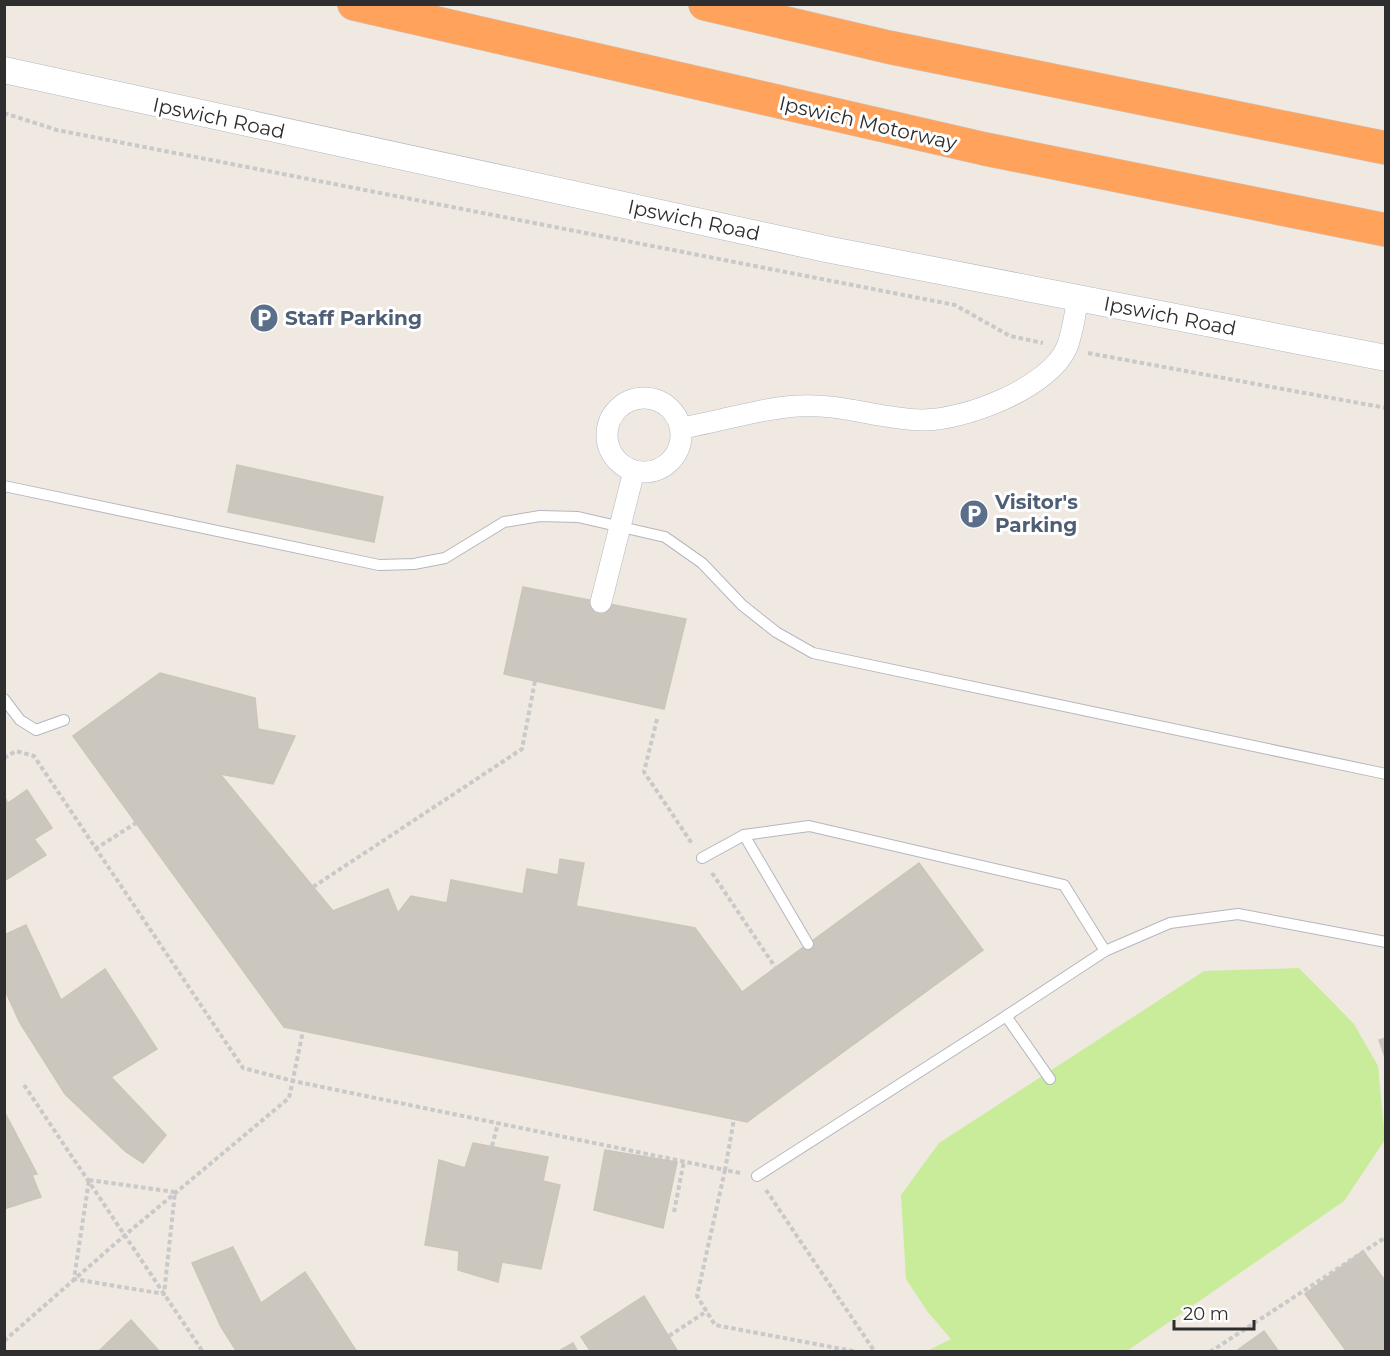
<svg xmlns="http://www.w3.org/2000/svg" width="1390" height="1356" viewBox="0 0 1390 1356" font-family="Montserrat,sans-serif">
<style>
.pitch{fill:#c9ec9a}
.building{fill:#cbc7bf;stroke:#cbc5ba;stroke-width:1.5}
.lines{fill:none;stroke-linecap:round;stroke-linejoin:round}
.service-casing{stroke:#b4b7c1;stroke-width:12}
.minor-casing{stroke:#b4b7c1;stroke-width:22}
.tertiary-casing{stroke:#b4b7c1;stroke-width:27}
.motorway-casing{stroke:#c9c9c9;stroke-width:34}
.path{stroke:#c9c9c9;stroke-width:4;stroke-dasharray:4.5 3;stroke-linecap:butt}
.service{stroke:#fff;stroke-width:10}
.minor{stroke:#fff;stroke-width:21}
.tertiary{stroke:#fff;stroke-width:26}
.motorway{stroke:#ffa35c;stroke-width:33}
.labels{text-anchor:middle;stroke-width:6;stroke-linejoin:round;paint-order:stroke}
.street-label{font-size:20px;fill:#2e2e2e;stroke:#fff}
.service-label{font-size:20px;font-weight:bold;fill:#4e5e75;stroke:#fff;text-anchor:start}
</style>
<rect width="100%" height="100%" fill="#efe9e1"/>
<path class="pitch" d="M1299,968l55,56 24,42 7,74 -41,61 -217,150h-200l24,-12 -24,-28 -21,-32 -5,-84 38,-52 265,-172z"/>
<g class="building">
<path d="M237,465l146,32 -9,45 -146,-30z"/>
<path d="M523,587l163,32 -22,90 -160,-35z"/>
<path d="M160,673l95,25 3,31 37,7 -22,48 -53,-10 113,137 55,-22 10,24 13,-17 36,7 4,-23 72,14 4,-25 31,6 2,-16 24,4 -8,43 119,22 47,64 177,-129 64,87 -236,172 -463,-95 -211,-291z"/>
<path d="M27,790l25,38 -18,11 12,16 -42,26v-85l4,7z"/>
<path d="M26,925l35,75 44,-31 52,80 -46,28 55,58 -23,28 -17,-11 -61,-58 -45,-71 -16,-35v-53z"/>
<path d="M1386,1038v22l-7,-20z"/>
<path d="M4,1111l33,63 -5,1 9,22 -37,12z"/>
<path d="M473,1143l75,14 -5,24 17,4 -19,84 -39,-7 -4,20 -40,-12 1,-19 -34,-6 14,-85 26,8z"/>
<path d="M605,1150l72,12 -14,66 -69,-18z"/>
<path d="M233,1247l28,56 44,-31 52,80h-120l-16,-25 -29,-64z"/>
<path d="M1363,1251l23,31v70h-39l-42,-58z"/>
<path d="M644,1296l34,56h-87l-10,-15z"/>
<path d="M131,1320l29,32h-62z"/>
<path d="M1264,1331l15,21h-44z"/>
<path d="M573,1343l5,9h-21z"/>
</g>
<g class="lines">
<g class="service-casing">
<g id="service">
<path d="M4,486l375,79 35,-1 31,-6 59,-36 36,-6 38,1 87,20 37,26 40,42 34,27 37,21 573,121"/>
<path d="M4,699l16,21 16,10 28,-10"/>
<path d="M744,835l64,109"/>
<path d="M702,858l42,-23 65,-9 255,59 41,66"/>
<path d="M1050,1079l-44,-63 99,-65 65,-28 68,-9 148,28"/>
<path d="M757,1176l254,-163"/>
</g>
</g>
<g class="minor-casing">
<g id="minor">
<circle cx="644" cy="435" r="37"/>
<path d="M681,428c37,-6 79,-20 117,-22 42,-3 81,13 123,14 42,1 129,-32 146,-73 6,-15 8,-34 11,-49"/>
<path d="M601,602l33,-131"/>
</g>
</g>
<g class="tertiary-casing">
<path id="tertiary" d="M4,70l822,179 560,109"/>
</g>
<g class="motorway-casing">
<g id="motorway">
<path d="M354,4l631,145 401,81"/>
<path d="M705,4l183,43 498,101"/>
</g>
</g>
<g class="path">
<path d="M4,113l53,17 898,175 55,31 33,7"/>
<path d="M1088,353l298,55"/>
<path d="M657,719l-13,53 49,73"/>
<path d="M4,758l12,-7 18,5 209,312 50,13 432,89 9,-51"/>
<path d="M95,849l41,-26"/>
<path d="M712,873l63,94"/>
<path d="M313,887l209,-138 13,-68"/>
<path d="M24,1085l179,267"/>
<path d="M492,1146l6,-23"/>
<path d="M740,1173l-15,-3 -28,126 18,29 143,27"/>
<path d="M89,1180l86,12 -11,102 -90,-15z"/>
<path d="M766,1190l109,162"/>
<path d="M674,1212l10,-51"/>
<path d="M669,1336l38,-25"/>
<path d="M4,1341l121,-106 164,-137 14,-67"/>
<path d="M1210,1352l176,-115"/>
</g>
<use href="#service" class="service"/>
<use href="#minor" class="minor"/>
<use href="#tertiary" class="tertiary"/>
<use href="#motorway" class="motorway"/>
</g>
<defs>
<g id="parking-disc" transform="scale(1.5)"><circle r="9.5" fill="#5c6f8a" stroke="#fff"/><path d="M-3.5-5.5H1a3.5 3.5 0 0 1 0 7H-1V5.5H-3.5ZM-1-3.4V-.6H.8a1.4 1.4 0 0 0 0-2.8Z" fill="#fff"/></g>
</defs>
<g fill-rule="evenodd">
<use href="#parking-disc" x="264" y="318"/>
<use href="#parking-disc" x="974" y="514"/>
</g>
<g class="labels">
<g class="street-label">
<text transform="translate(219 118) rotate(12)" y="7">Ipswich Road</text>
<text transform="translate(868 123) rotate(13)" y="7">Ipswich Motorway</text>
<text transform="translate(694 220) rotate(12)" y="7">Ipswich Road</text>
<text transform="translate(1170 316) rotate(11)" y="7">Ipswich Road</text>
</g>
<g class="service-label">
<text x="285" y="325">Staff Parking</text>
<text x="995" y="509">Visitor's<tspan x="995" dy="23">Parking</tspan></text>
</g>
</g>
<rect width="1390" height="1356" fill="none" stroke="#2e2e2e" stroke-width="12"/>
<path d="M1174 1320v9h80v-9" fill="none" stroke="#2e2e2e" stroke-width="3"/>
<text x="1183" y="1320" font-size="18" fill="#2e2e2e" stroke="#ffffff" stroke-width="4.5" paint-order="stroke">20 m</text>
</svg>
